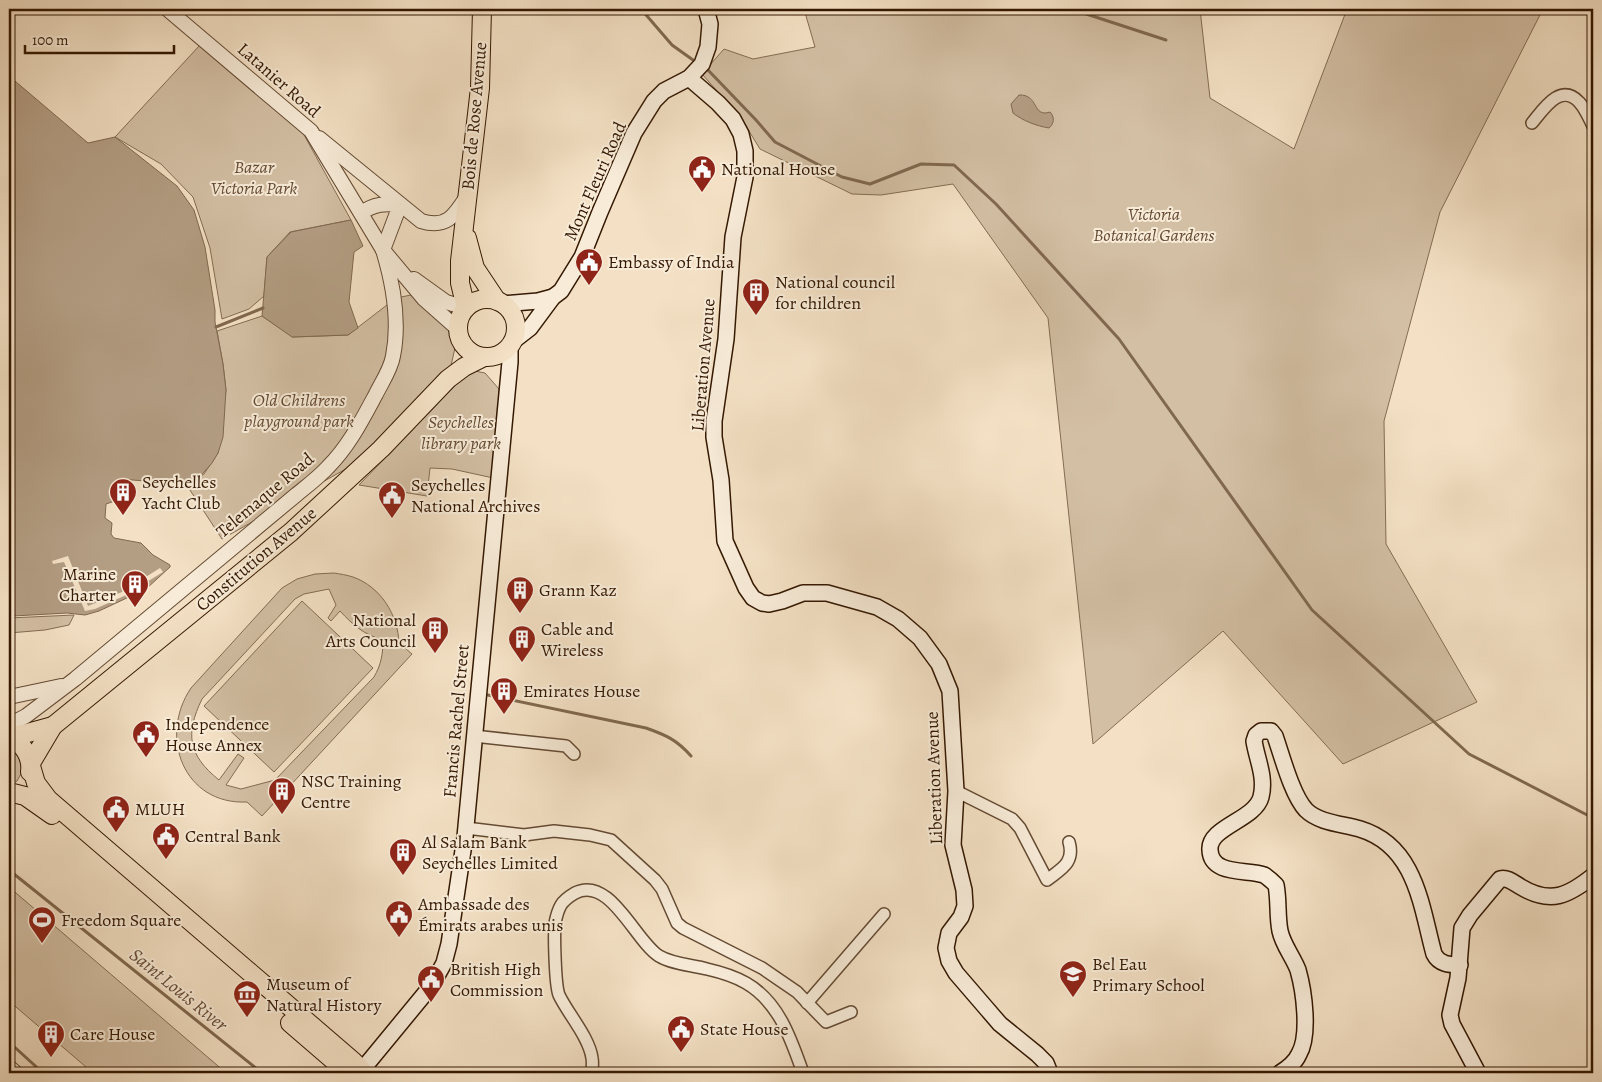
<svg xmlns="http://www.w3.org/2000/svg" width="1602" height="1082" viewBox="0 0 1602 1082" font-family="Alegreya,serif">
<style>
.green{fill:#d3bfa4;stroke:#846c53;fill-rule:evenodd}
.water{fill:#b39d83;stroke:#80684f}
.pier{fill:#f4e1c5}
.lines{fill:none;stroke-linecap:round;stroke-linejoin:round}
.stream{stroke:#80684f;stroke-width:3}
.minor-casing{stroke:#644a33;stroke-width:14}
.tertiary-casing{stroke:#644a33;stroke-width:16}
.secondary-casing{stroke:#341802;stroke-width:18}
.primary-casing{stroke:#341802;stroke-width:20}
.minor{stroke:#f8ecd9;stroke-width:11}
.tertiary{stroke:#f8ecd9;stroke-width:14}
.secondary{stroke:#f8ecd9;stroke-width:15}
.primary{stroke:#f4e1c5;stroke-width:18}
.labels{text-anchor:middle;stroke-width:4;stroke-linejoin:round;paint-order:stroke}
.street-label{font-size:18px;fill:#341802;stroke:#f8ecd9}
.park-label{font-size:18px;font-style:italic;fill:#644a33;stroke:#f8ecd9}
.poi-label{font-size:18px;fill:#341802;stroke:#f8ecd9;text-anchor:start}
.water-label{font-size:19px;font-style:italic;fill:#674d36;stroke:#f8ecd9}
</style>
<rect width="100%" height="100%" fill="#f4e1c5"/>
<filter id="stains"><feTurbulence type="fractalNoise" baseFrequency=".004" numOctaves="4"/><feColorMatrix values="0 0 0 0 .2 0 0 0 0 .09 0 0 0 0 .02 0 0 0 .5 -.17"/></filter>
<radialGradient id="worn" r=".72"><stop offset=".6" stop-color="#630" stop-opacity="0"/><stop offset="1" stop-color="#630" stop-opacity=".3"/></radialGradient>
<g class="green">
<path d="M804,9h396l10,89 84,51 53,-140h196l-103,203 -56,209 2,123 91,158 -134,62 -120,-133 -130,113 -45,-426 -95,-134 -72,11 -29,-1 -92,-45 -19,-31 -39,-44 22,-25 29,10 62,-12z"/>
<path d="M200,45l103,88 48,87 -61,12 -23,25 -3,39 -15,13 -27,10 -12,-71 -17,-51 -32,-33 -46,-27z"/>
<path d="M416,294l43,36 -11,49 -67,70 -159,90 -36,-55 6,-2 12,-8 14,-21 8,-63 -3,-26 -6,-33 45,-15 31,21 55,-2 48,-37z"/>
<path d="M470,370l15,3 14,16 -1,90 -46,-10 -22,-1 -3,28 -68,-11z"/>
<path d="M334,573c6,1 13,2 19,4 28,10 45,38 46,66l13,11 -150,162 -15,-14c-63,3 -89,-65 -56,-114l91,-100 15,-9 18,-5zM329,589l7,16 -8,13 3,3 9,-10c14,15 23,23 43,29 0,14 -2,25 -9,37l-99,103 -34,9 -15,-4 18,-27 -6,-4 -19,26c-31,-25 -34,-46 -17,-81l93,-100 9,-5z"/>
<path d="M302,601l71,67 -99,104 -70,-66z"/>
<path d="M74,615l-5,10 -24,5 -36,3v-15z"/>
<path d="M9,747l9,5 5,18 -6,11 -8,4z"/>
<path d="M9,887l216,185 -1,1h-131l-84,-72z"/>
</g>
<g class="water">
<path d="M9,76l79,67 27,-6 62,49 17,24 11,37 10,63v12l8,42 3,26 -3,47 -5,16 -6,10 -14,16 -12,5 -67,-5 -3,3 -1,19 -9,3 -1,14 7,5 -1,11 3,4 27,5 12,12 17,10v2l-24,22 -47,22 -14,4 -18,-2 -54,3 -4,-1v-108l1,-12 -1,-3z"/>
<path d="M1019,95c20,-1 13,23 31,17 5,5 4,12 -1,16 -12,-2 -26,-7 -36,-15l-2,-9z"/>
<path d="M351,220l12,26 -9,6 -5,50 9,26 -10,7 -56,2 -30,-21 5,-59 24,-25z"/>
</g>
<path class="pier" d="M68,556l20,50 34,-14 38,-24 3,4 -39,24 -29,13 -10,2 -21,-49 -11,2 -1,-3z"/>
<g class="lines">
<g class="stream">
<path d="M641,9l31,36 21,15"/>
<path d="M1071,9l95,31"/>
<path d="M708,70l48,50 19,22 67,35 28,7 51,-20 33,1 42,39 123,135 193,271 157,144 124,64"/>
<path d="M216,327l47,-19"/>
<path d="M483,694l163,34c20,7 31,12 45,28"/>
<path d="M9,870l253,203"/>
<path d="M9,1042l34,31"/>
</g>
<g class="minor-casing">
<g id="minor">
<path d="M1532,123c11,-13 28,-41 47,-21 6,6 10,16 14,24"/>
<path d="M474,736l92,10 8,8"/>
<path d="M956,791l56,28 8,9 27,52c14,-11 28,-17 22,-38"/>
<path d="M466,828l58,7 30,-4 36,4 21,5 44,40 7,9 15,34 6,5 79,40 35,24 29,30 25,-10"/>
<path d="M807,1003l77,-89"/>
<path d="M592,1073c0,-5 1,-10 0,-15 -3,-21 -24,-44 -33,-63 -4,-10 -5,-59 -4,-72 1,-5 3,-13 6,-18 3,-5 9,-9 14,-12 35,-18 60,48 84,63 13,8 33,9 48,13 13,3 27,7 39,14 33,19 45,56 57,90"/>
</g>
</g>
<g class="tertiary-casing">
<g id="tertiary">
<path d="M167,9l144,122 72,119 41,49 35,31"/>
<path d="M319,138l102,83c26,8 34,-6 46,-25"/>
<path d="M361,213c13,-9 24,-10 39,-8l-17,45"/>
<path d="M414,279l32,23 20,6"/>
<path d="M9,697l52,-11"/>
<path d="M9,725l17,-9 49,-37 221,-184c11,-9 23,-18 32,-28 21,-21 34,-47 48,-73 6,-12 15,-25 17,-38 7,-35 0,-73 -10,-106"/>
<path d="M9,1067l7,6"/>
</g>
</g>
<g class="secondary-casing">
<g id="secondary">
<path d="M689,78l29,25 15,16 8,15 4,17v26l-12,60 -7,102 -12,82v16l7,43 4,61 21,47 7,10 9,5 7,1 13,-3 21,-8h24l50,14 21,12 22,19 19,26 11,27 6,100 -3,54 11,45 1,16 -4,11 -12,16 -3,15 3,13 7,12 31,36 13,15 37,30 9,9 4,10"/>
<path d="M503,304l35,-3 15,-4"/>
<path d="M512,342l18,-14 23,-31 8,-6 21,-34 18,-45 34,-79 20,-32 10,-10 25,-13 13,-14 6,-17 2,-23 -4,-15"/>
<path d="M362,1070l70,-85 12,-22 5,-19 16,-107 45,-475v-15"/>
<path d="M1280,1073c8,-5 15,-10 19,-19 11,-19 5,-63 -1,-84 -5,-13 -15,-25 -18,-39 -3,-15 -1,-31 -4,-46 -4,-4 -7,-7 -12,-10 -16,-6 -53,1 -54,-25 -2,-23 45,-30 51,-53 5,-20 -4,-37 -7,-56l2,-6 5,-4h10l4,5c7,20 17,59 31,74 13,13 37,14 54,19 56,17 61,77 74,125 5,10 15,11 26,11"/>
<path d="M1478,1073l-26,-49 -2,-9 8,-37 4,-50 8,-13 30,-36c8,-2 14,4 21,8 30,18 48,8 72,-11"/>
</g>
</g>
<g class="primary-casing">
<g id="primary">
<path d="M467,238l8,30 22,33"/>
<circle cx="487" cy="328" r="29"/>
<path d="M466,308l-6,-25v-22l20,-173 2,-79"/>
<path d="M9,736l15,-2 29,-8"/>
<path d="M9,739c14,3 23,18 21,33"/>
<path d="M31,763l22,-37 238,-194 90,-83 67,-70 16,-12 20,-10"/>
<path d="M31,766l5,17 12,16 305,262 9,9 -3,3"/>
<path d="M13,793l12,3 27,19"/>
<path d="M290,1023l58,50"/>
</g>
</g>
<use href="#minor" class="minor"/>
<use href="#tertiary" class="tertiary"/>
<use href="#secondary" class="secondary"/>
<use href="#primary" class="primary"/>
</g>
<defs>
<g id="civic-pin" transform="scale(1.4375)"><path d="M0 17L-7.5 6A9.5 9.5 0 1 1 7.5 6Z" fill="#8f2418" stroke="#f8ecd9"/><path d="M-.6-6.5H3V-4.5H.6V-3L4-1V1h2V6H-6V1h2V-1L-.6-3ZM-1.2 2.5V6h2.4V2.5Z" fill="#fff"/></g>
<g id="building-pin" transform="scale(1.4375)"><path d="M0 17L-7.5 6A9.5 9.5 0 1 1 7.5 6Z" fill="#8f2418" stroke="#f8ecd9"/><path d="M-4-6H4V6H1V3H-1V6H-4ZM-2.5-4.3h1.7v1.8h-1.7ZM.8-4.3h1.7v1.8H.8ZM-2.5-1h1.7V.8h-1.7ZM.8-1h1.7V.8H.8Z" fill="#fff"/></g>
<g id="stadium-pin" transform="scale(1.4375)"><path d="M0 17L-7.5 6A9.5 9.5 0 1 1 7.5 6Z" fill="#8f2418" stroke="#f8ecd9"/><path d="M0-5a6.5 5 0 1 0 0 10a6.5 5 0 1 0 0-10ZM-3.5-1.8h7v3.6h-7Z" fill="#fff"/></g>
<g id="school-pin" transform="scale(1.4375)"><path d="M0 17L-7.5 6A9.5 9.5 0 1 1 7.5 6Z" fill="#8f2418" stroke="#f8ecd9"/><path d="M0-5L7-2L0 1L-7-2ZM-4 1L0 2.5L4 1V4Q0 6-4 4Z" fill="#fff"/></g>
<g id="museum-pin" transform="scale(1.4375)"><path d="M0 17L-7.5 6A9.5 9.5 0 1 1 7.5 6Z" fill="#8f2418" stroke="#f8ecd9"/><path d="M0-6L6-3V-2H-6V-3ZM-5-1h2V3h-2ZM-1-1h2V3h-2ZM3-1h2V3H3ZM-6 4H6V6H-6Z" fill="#fff"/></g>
</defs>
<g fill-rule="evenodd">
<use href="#civic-pin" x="702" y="169"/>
<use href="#civic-pin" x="589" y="262"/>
<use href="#building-pin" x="756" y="292"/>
<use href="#building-pin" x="123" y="492"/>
<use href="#civic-pin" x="392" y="495"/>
<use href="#building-pin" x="135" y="584"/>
<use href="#building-pin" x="520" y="590"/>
<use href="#building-pin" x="435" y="630"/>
<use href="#building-pin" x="522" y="639"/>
<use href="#building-pin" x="504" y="691"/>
<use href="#civic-pin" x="146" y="734"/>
<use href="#building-pin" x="282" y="791"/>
<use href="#civic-pin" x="116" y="809"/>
<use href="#civic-pin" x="166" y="836"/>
<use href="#building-pin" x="403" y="852"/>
<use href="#civic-pin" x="399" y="914"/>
<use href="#stadium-pin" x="42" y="920"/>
<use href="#school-pin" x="1073" y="974"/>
<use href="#civic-pin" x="431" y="979"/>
<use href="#museum-pin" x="247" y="994"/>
<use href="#civic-pin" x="681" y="1029"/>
<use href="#building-pin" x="51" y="1034"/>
</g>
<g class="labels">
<g class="street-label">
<text transform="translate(279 80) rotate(41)" y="6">Latanier Road</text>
<text transform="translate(474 116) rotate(-85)" y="6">Bois de Rose Avenue</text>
<text transform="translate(595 181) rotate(-66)" y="6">Mont Fleuri Road</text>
<text transform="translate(703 365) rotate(-85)" y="6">Liberation Avenue</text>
<text transform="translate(265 495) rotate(-40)" y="6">Telemaque Road</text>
<text transform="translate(256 559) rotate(-40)" y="6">Constitution Avenue</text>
<text transform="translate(456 721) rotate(-85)" y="6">Francis Rachel Street</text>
<text transform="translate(934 778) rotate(-92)" y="6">Liberation Avenue</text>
</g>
<g class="park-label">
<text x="254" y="173">Bazar<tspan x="254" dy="21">Victoria Park</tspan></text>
<text x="1154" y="220">Victoria<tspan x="1154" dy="21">Botanical Gardens</tspan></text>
<text x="299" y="406">Old Childrens<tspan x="299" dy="21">playground park</tspan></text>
<text x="461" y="428">Seychelles<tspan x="461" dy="21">library park</tspan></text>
</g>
<g class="poi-label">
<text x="721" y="175">National House</text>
<text x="608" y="268">Embassy of India</text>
<text x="775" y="288">National council<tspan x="775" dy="21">for children</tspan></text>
<text x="142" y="488">Seychelles<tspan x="142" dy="21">Yacht Club</tspan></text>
<text x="411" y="491">Seychelles<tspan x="411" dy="21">National Archives</tspan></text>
<text x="116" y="580" text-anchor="end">Marine<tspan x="116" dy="21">Charter</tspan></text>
<text x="539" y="596">Grann Kaz</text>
<text x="416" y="626" text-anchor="end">National<tspan x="416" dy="21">Arts Council</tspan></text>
<text x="541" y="635">Cable and<tspan x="541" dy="21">Wireless</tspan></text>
<text x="523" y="697">Emirates House</text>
<text x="165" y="730">Independence<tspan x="165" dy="21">House Annex</tspan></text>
<text x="301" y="787">NSC Training<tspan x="301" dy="21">Centre</tspan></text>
<text x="135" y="815">MLUH</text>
<text x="185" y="842">Central Bank</text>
<text x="422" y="848">Al Salam Bank<tspan x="422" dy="21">Seychelles Limited</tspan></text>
<text x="418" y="910">Ambassade des<tspan x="418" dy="21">Émirats arabes unis</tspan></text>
<text x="61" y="926">Freedom Square</text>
<text x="1092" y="970">Bel Eau<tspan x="1092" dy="21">Primary School</tspan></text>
<text x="450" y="975">British High<tspan x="450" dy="21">Commission</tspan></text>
<text x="266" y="990">Museum of<tspan x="266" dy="21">Natural History</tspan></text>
<text x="700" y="1035">State House</text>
<text x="70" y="1040">Care House</text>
</g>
<g class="water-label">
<text transform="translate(179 989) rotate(39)" y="7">Saint Louis River</text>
</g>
</g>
<rect width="1602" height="1082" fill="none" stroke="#f4e1c5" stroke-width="30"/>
<rect x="10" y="10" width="1582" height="1062" fill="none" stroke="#341802" stroke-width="2.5"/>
<rect x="15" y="15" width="1572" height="1052" fill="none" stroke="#341802"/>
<path d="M25 45v8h149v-8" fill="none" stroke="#341802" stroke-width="2.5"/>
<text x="32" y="45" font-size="15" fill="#341802" stroke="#f8ecd9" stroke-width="4" paint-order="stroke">100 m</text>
<rect width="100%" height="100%" filter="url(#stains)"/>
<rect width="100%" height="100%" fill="url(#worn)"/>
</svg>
